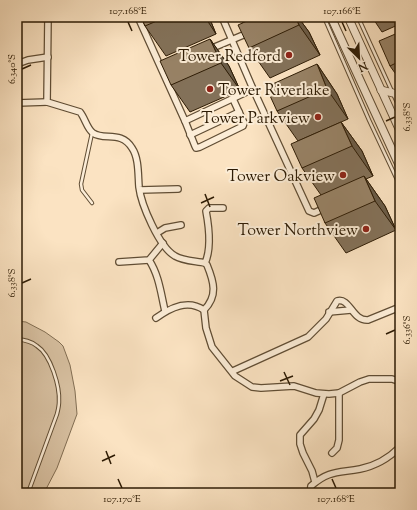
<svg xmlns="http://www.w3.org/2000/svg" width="417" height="510" viewBox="0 0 417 510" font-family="'Sorts Mill Goudy',serif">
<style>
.green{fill:#d8c1a2;stroke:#826e53}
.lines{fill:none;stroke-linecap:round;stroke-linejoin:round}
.service-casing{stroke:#604d34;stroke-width:4.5}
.minor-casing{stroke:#604d34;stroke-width:8}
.tertiary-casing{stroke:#604d34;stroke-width:9}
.service{stroke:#fcedd7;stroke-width:2.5}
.minor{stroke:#fcedd7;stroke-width:5.5}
.tertiary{stroke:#fcedd7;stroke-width:7}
.wall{fill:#837159;stroke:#2d1b04}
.shaded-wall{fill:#6a5c48;stroke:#2d1b04}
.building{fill:#988367;stroke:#2d1b04}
.ticks{fill:none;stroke:#2d1b04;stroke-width:1.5}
.poi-dot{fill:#8f2418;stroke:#fcedd7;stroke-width:1.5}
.labels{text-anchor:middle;stroke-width:4;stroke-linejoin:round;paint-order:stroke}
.poi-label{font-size:16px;fill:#2d1b04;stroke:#fcedd7;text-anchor:end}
.neatline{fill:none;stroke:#2d1b04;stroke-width:1.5}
.ticks-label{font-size:10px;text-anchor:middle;fill:#2d1b04}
</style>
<rect width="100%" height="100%" fill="#fbe3c2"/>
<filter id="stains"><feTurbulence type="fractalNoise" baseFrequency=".005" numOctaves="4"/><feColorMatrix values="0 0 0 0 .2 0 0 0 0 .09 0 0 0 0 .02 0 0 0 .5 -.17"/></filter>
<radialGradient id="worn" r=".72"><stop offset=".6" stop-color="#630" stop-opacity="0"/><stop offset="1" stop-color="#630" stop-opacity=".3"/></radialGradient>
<path class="green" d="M17,321l9,1 19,10 14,10 4,4 7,19 5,26 2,23 -20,54 -13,25h-27z"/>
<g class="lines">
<g class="service-casing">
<g id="service">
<path d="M324,17l45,103 31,66"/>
<path d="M358,17l42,92"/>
<path d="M92,133l-11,51 1,6 10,13"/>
<path d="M398,236l2,-1"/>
<path d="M17,339c7,1 14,2 20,7 14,9 23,41 22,56 0,4 -1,8 -2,12l-29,79"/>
</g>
</g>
<g class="minor-casing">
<g id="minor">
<path d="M48,17l-1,85 33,10c5,6 7,17 13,21 11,8 28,-3 39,15 7,10 6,27 7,39 2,17 20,60 36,69 8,5 21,5 30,7l2,2c7,17 11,31 -3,45l2,18 6,19 23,29 17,11 9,1 33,-2 22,7 13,1 10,-1 21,-11 9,-3h23l6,2 2,3"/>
<path d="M138,17l47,104 68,-32 56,122 5,2 11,-5"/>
<path d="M222,17l31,72"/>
<path d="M210,49l38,-16"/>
<path d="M17,64l11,-4 20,-3"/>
<path d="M17,103l30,-1"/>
<path d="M185,121l10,25 1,2 4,-1 43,-21 1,-3 -11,-24"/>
<path d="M190,135l49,-23"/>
<path d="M140,190l38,-1"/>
<path d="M157,233l8,-5 16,-3"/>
<path d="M149,260c10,15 12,34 16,51"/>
<path d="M119,262l30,-2 14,-17"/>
<path d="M205,263c7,-15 4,-36 1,-52l3,-3h14"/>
<path d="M329,312l22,-2"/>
<path d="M156,318c15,-11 32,-19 48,-8"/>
<path d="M233,371l75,-34 18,-18 11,-18c13,-4 15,20 31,19l32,-13"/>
<path d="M332,453l5,-5 2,-8v-47"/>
<path d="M315,482l-3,-11 -9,-18 -3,-9v-9l14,-16 5,-9 5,-16"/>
<path d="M310,493l1,-7c18,-16 28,-13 49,-17 15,-3 29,-11 40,-22"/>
</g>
</g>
<g class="tertiary-casing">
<g id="tertiary">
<path d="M331,17l69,150"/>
<path d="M348,17l52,114"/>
<path d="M381,90l12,3"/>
</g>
</g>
<use href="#service" class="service"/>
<use href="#minor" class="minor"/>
<use href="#tertiary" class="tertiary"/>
</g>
<g class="wall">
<path d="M141,17h68l7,17 -50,22 -21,-30z"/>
<path d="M239,17h59l11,15 11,23 -50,23 -21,-30 -6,-25z"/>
<path d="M372,17h28v7l-18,8z"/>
<path d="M400,32v48l-10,-14z"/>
<path d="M210,39l19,27 11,24 -50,22 -19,-27z"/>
<path d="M317,64l20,30 11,25 -50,22 -21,-30z"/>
<path d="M341,122l21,29 11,25 -7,3 19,27 11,24 -50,23 -21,-30 -4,-28 -19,-27z"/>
</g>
<g class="shaded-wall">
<path d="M205,17h4l7,17z"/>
<path d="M295,17h3l11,15 11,23 -21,-30z"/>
<path d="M210,39l19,27 11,24 -19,-27z"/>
<path d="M317,64l20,30 11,25 -21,-30z"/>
<path d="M341,122l21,29 11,25 -21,-30z"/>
<path d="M364,176l21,30 11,24 -21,-29z"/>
</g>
<g class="building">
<path d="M141,17h25l-21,9z"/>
<path d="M256,17h39l4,8 -50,23 -11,-23z"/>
<path d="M400,32v29l-10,5 -11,-25z"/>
<path d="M210,39l11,24 -50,22 -11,-24z"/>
<path d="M317,64l10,25 -50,22 -11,-24z"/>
<path d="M341,122l11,24 -50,22 -11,-24z"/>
<path d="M364,176l11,25 -50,22 -11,-25z"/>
</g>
<path class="ticks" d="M128,22l4,9M342,22l4,9M22,69l9,-4M386,121l9,-4M205,194l5,13M201,203l13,-6M22,283l9,-4M386,334l9,-4M284,372l6,13M280,381l13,-5M106,451l5,13M102,461l13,-6M118,479l4,9M332,479l4,9"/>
<g class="poi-dot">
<circle cx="289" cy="55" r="4"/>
<circle cx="210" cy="89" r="4"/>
<circle cx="318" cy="117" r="4"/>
<circle cx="343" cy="175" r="4"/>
<circle cx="366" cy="229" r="4"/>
</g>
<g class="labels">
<g class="poi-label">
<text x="281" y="61">Tower Redford</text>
<text x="218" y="95" text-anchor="start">Tower Riverlake</text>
<text x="310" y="123">Tower Parkview</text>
<text x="335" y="181">Tower Oakview</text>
<text x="358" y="235">Tower Northview</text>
</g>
</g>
<rect width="417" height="510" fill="none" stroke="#fbe3c2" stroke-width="44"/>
<g transform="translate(359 58) rotate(156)" stroke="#fcedd7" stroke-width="3" paint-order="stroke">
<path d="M0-3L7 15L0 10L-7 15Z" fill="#2d1b04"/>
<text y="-6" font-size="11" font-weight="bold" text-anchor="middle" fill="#2d1b04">N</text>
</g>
<rect x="22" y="22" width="373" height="466" class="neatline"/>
<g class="ticks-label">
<text x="128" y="14">107.168°E</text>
<text x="342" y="14">107.166°E</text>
<text transform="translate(11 69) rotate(-90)" y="4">6.340°S</text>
<text transform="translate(406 117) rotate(-90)" y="4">6.338°S</text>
<text transform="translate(11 283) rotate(-90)" y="4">6.338°S</text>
<text transform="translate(406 330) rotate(-90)" y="4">6.336°S</text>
<text x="122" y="502">107.170°E</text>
<text x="336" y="502">107.168°E</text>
</g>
<rect width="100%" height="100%" filter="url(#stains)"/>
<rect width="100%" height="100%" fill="url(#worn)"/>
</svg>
